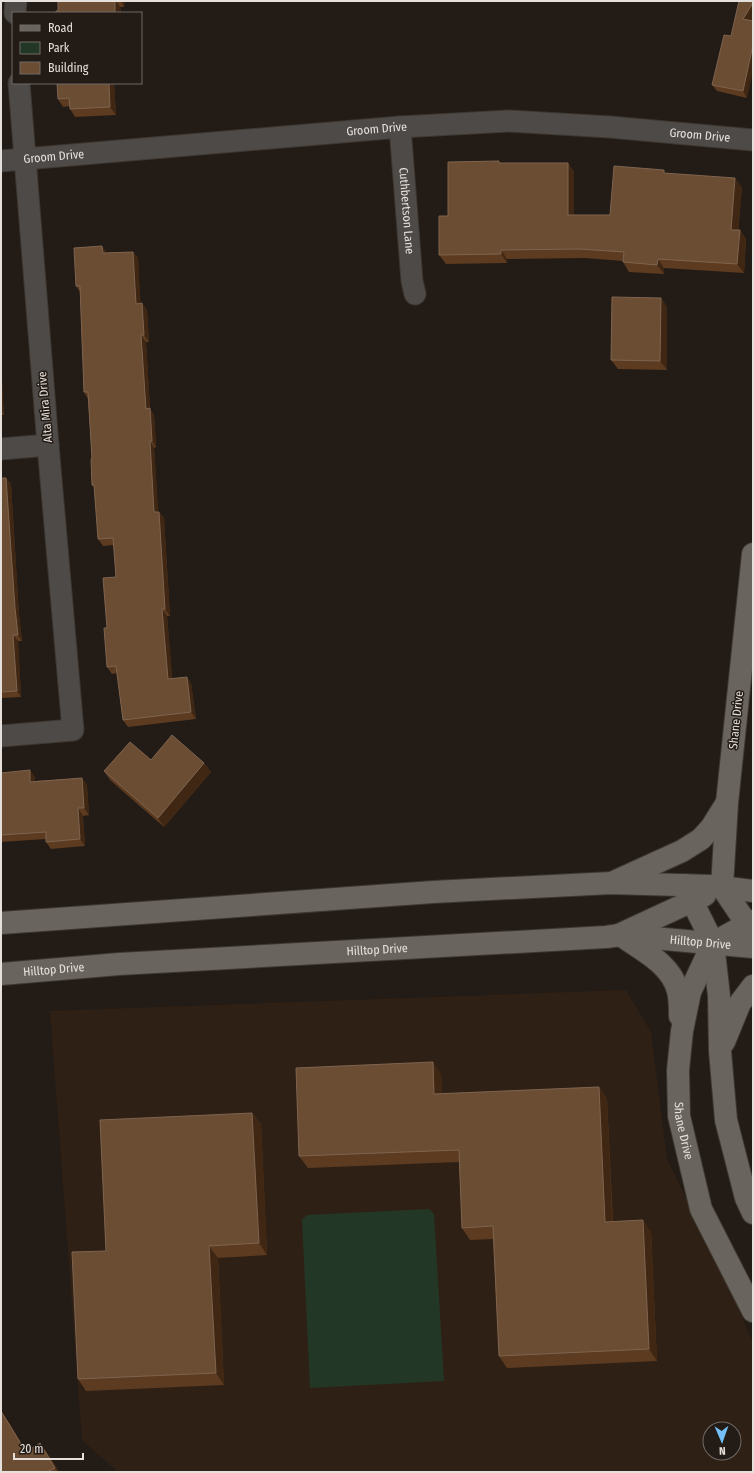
<svg xmlns="http://www.w3.org/2000/svg" width="754" height="1473" viewBox="0 0 754 1473" font-family="'Fira Sans Condensed',sans-serif">
<style>
.education{fill:#2f2015;fill-rule:evenodd}
.green{fill:#233726}
.lines{fill:none;stroke-linecap:round;stroke-linejoin:round}
.street-casing{stroke:#3e3731;stroke-width:23}
.secondary-casing{stroke:#3e3731;stroke-width:24}
.street{stroke:#4e4a47;stroke-width:21}
.secondary{stroke:#69645e;stroke-width:22}
.wall{fill:#5c3b20}
.shaded-wall{fill:#3f2713}
.building{fill:#6b4d34;stroke:#7e644f}
.labels{text-anchor:middle;stroke-width:3;stroke-linejoin:round;paint-order:stroke}
.street-label{font-size:12px;fill:#e6e0dc;stroke:#231b15}
</style>
<rect width="100%" height="100%" fill="#231b15"/>
<path class="education" d="M626,990l25,42 16,127 53,109 33,74v130h-635l-36,-32 -32,-429zM710,1429h24v24h-24z"/>
<path class="green" d="M429,1209l5,5 10,167 -134,7 -8,-168 5,-5z"/>
<g class="lines">
<g class="street-casing">
<g id="street">
<path d="M15,13l1,-12"/>
<path id="s1" d="M400,127l12,154 3,13"/>
<path id="s2" d="M1,161l399,-34 109,-6 101,6 143,13"/>
<path d="M1,449l47,-4"/>
<path d="M1,736l72,-6 -25,-285 -29,-362"/>
</g>
</g>
<g class="secondary-casing">
<g id="secondary">
<path d="M753,554l-26,249 -5,84 31,46"/>
<path d="M616,881l66,-30 19,-12 10,-11 15,-24"/>
<path d="M684,885l29,58 6,53 1,55 6,69 20,78 7,15"/>
<path id="s3" d="M753,921l-40,22 -23,49 -8,39 -4,39 1,46 22,93 52,102"/>
<path d="M1,923l432,-31 178,-9 101,3 41,5"/>
<path d="M621,934l84,-39"/>
<path d="M622,936c21,15 49,28 56,55 2,8 2,17 2,25"/>
<path id="s4" d="M1,974l118,-10 487,-27 14,-2 133,12"/>
<path d="M724,1042l16,-39 13,-17"/>
</g>
</g>
<use href="#street" class="street"/>
<use href="#secondary" class="secondary"/>
</g>
<g class="wall">
<path d="M58,1h67l-1,6h-4l1,6h-65l2,-2z"/>
<path d="M753,1v16l-2,4 -4,77 -30,-7 -5,-6 19,-49z"/>
<path d="M114,83l2,32 -41,2 -5,-8v-3l-7,1 -5,-8z"/>
<path d="M500,163h68l6,9v43h36l56,-42 76,14 -4,43h2l6,9 -2,34 -80,-5v6l-35,-2 -6,-10v-1l-38,-3 -78,1v4l-61,1 -7,-9 9,-39z"/>
<path d="M133,252l5,6 2,45h2l5,7 2,32h-3l4,67 4,6 2,32 -2,1 4,64h1l5,6 6,98h-3l5,62 19,5 5,36 -68,8 -5,-7 -6,-47 -5,1 -5,-7v-39l9,-51 -2,-32 -11,1 -5,-7 -4,-52 -2,-2v-27l-4,-59 -4,-7 -4,-100 -4,-6 31,-33z"/>
<path d="M661,298l6,9v63l-49,-1 -7,-9z"/>
<path d="M1,374l3,41h-3z"/>
<path d="M1,478h5l5,6 8,131 3,26h-4l3,56 -20,1z"/>
<path d="M151,760l53,3 7,9 -47,55 -54,-47 -6,-9z"/>
<path d="M1,773l34,4v4l47,-3 5,7 2,30 -6,1 2,30 -34,3 -5,-7v-3l-45,3z"/>
<path d="M441,1074l1,20 157,-7 8,12 6,123 38,10 6,129 -150,7 -8,-12 -6,-117 -23,1 -8,-12 -3,-66 -151,6 -9,-12z"/>
<path d="M252,1113l9,11 6,131 -49,3 6,127 -138,6 -8,-12 28,-128z"/>
<path d="M8,1421l18,31 23,3 10,17h-58z"/>
</g>
<g class="shaded-wall">
<path d="M115,1h1l4,6 1,6h-6z"/>
<path d="M121,1h4l-1,6z"/>
<path d="M753,3v14l-5,8 -5,-6z"/>
<path d="M753,45v26l-6,27 -4,-7z"/>
<path d="M109,83h5l2,32 -6,-8z"/>
<path d="M568,163l6,9v52l-6,-9z"/>
<path d="M735,178l7,9 -4,52 -7,-9z"/>
<path d="M740,230l6,9 -2,34 -7,-9z"/>
<path d="M102,246l5,7v7l-4,-7z"/>
<path d="M501,250l6,9v4l-6,-9z"/>
<path d="M133,252l5,6 3,52 -5,-6z"/>
<path d="M658,259l6,9v6l-7,-9z"/>
<path d="M661,298l6,9v63l-7,-9z"/>
<path d="M142,303l5,7 2,32 -5,-7z"/>
<path d="M141,335l5,7 4,67 4,6 2,32 -4,-6 -6,-32z"/>
<path d="M1,374l1,1 2,40 -3,-5z"/>
<path d="M150,441l4,7 5,71 -5,-7z"/>
<path d="M6,478l5,6 8,131 3,26 -4,-6 -3,-27z"/>
<path d="M159,512l5,6 6,98 -5,-7z"/>
<path d="M162,609l5,7 6,70 -5,-7z"/>
<path d="M13,635l5,6 3,56 -4,-6z"/>
<path d="M187,677l4,6 5,36 -5,-7z"/>
<path d="M204,763l7,9 -47,55 -6,-9z"/>
<path d="M30,770l5,7v12l-5,-7z"/>
<path d="M82,778l5,7 2,30 -5,-7z"/>
<path d="M78,808l5,8 2,30 -5,-7z"/>
<path d="M433,1062l8,12 2,32 -9,-12z"/>
<path d="M599,1087l8,12 6,135 -8,-12z"/>
<path d="M252,1113l9,11 6,131 -8,-12z"/>
<path d="M643,1220l8,12 6,129 -8,-12z"/>
<path d="M209,1246l9,12 6,127 -8,-12z"/>
<path d="M1,1411l7,10 26,43 -8,-12z"/>
<path d="M40,1443l9,12 10,17h-1l-3,-4z"/>
</g>
<g class="building">
<path d="M58,1h57v12h-59v-2h2z"/>
<path d="M739,1h14v2l-10,16 10,2v24l-10,46 -31,-6 12,-50 7,1z"/>
<path d="M57,83h52l1,24 -40,2 -1,-11 -11,1z"/>
<path d="M499,161v2h69v52h42l4,-49 50,4v3l71,5 -4,52h9l-3,34 -79,-5 -1,6 -34,-3 1,-10 -45,-3 -78,1v4l-62,1v-39h9v-54z"/>
<path d="M102,246l1,7 30,-1 3,52 6,-1 2,32h-3l5,74 4,-1 2,33h-2l4,71h5l6,97h-3l6,70 19,-2 4,35 -68,8 -7,-54 -9,1 -3,-39h3l-4,-50 13,-1 -3,-39 -15,1 -4,-54h-2l-1,-26 1,-1 -4,-66h-4l-4,-106h-4l-2,-38z"/>
<path d="M612,297l49,1 -1,63 -49,-1z"/>
<path d="M1,478h5l9,130 3,27h-5l4,56 -16,1z"/>
<path d="M172,735l32,28 -46,55 -54,-47 26,-29 21,18z"/>
<path d="M30,770v12l52,-4 2,30h-6l2,31 -34,3v-10l-45,3v-62z"/>
<path d="M433,1062l1,32 165,-7 6,135 38,-2 6,129 -150,7 -6,-130 -31,2 -3,-78 -160,6 -3,-88z"/>
<path d="M252,1113l7,130 -50,3 7,127 -138,6 -6,-127 34,-1 -6,-131z"/>
<path d="M1,1411l25,41 14,-9 15,25 -8,4h-46z"/>
</g>
<g class="labels">
<g class="street-label">
<text dy="4" stroke="none"><textPath href="#s2" startOffset="377">Groom Drive</textPath></text>
<text dy="4" stroke="none"><textPath href="#s2" startOffset="701">Groom Drive</textPath></text>
<text dy="4" stroke="none"><textPath href="#s2" startOffset="53">Groom Drive</textPath></text>
<text dy="4" stroke="none"><textPath href="#s1" startOffset="84">Cuthbertson Lane</textPath></text>
<text transform="translate(45 407) rotate(-95)" y="4">Alta Mira Drive</text>
<text transform="translate(736 720) rotate(-84)" y="4">Shane Drive</text>
<text dy="4" stroke="none"><textPath href="#s4" startOffset="701">Hilltop Drive</textPath></text>
<text dy="4" stroke="none"><textPath href="#s4" startOffset="377">Hilltop Drive</textPath></text>
<text dy="4" stroke="none"><textPath href="#s4" startOffset="53">Hilltop Drive</textPath></text>
<text dy="4" stroke="none"><textPath href="#s3" startOffset="240">Shane Drive</textPath></text>
</g>
</g>
<rect width="754" height="1473" fill="none" stroke="#e6e0dc" stroke-width="4"/>
<rect x="12" y="12" width="130" height="72" fill="#231b15" stroke="#716a65"/>
<rect x="20" y="25" width="20" height="6" fill="#69645e" stroke="#716a65"/>
<text x="48" y="32" font-size="12" fill="#e6e0dc">Road</text>
<rect x="20" y="42" width="20" height="12" fill="#233726" stroke="#716a65"/>
<text x="48" y="52" font-size="12" fill="#e6e0dc">Park</text>
<rect x="20" y="62" width="20" height="12" fill="#6b4d34" stroke="#716a65"/>
<text x="48" y="72" font-size="12" fill="#e6e0dc">Building</text>
<g transform="translate(722 1441) rotate(178)"><circle r="19" fill="#231b15" stroke="#716a65"/>
<path d="M0-3L7 15L0 10L-7 15Z" fill="#74c0f6"/>
<text y="-6" font-size="11" font-weight="bold" text-anchor="middle" fill="#e6e0dc">N</text>
</g>
<path d="M14 1453v6h69v-6" fill="none" stroke="#e6e0dc" stroke-width="2"/>
<text x="20" y="1453" font-size="12" fill="#e6e0dc" stroke="#231b15" stroke-width="3" paint-order="stroke">20 m</text>
</svg>
